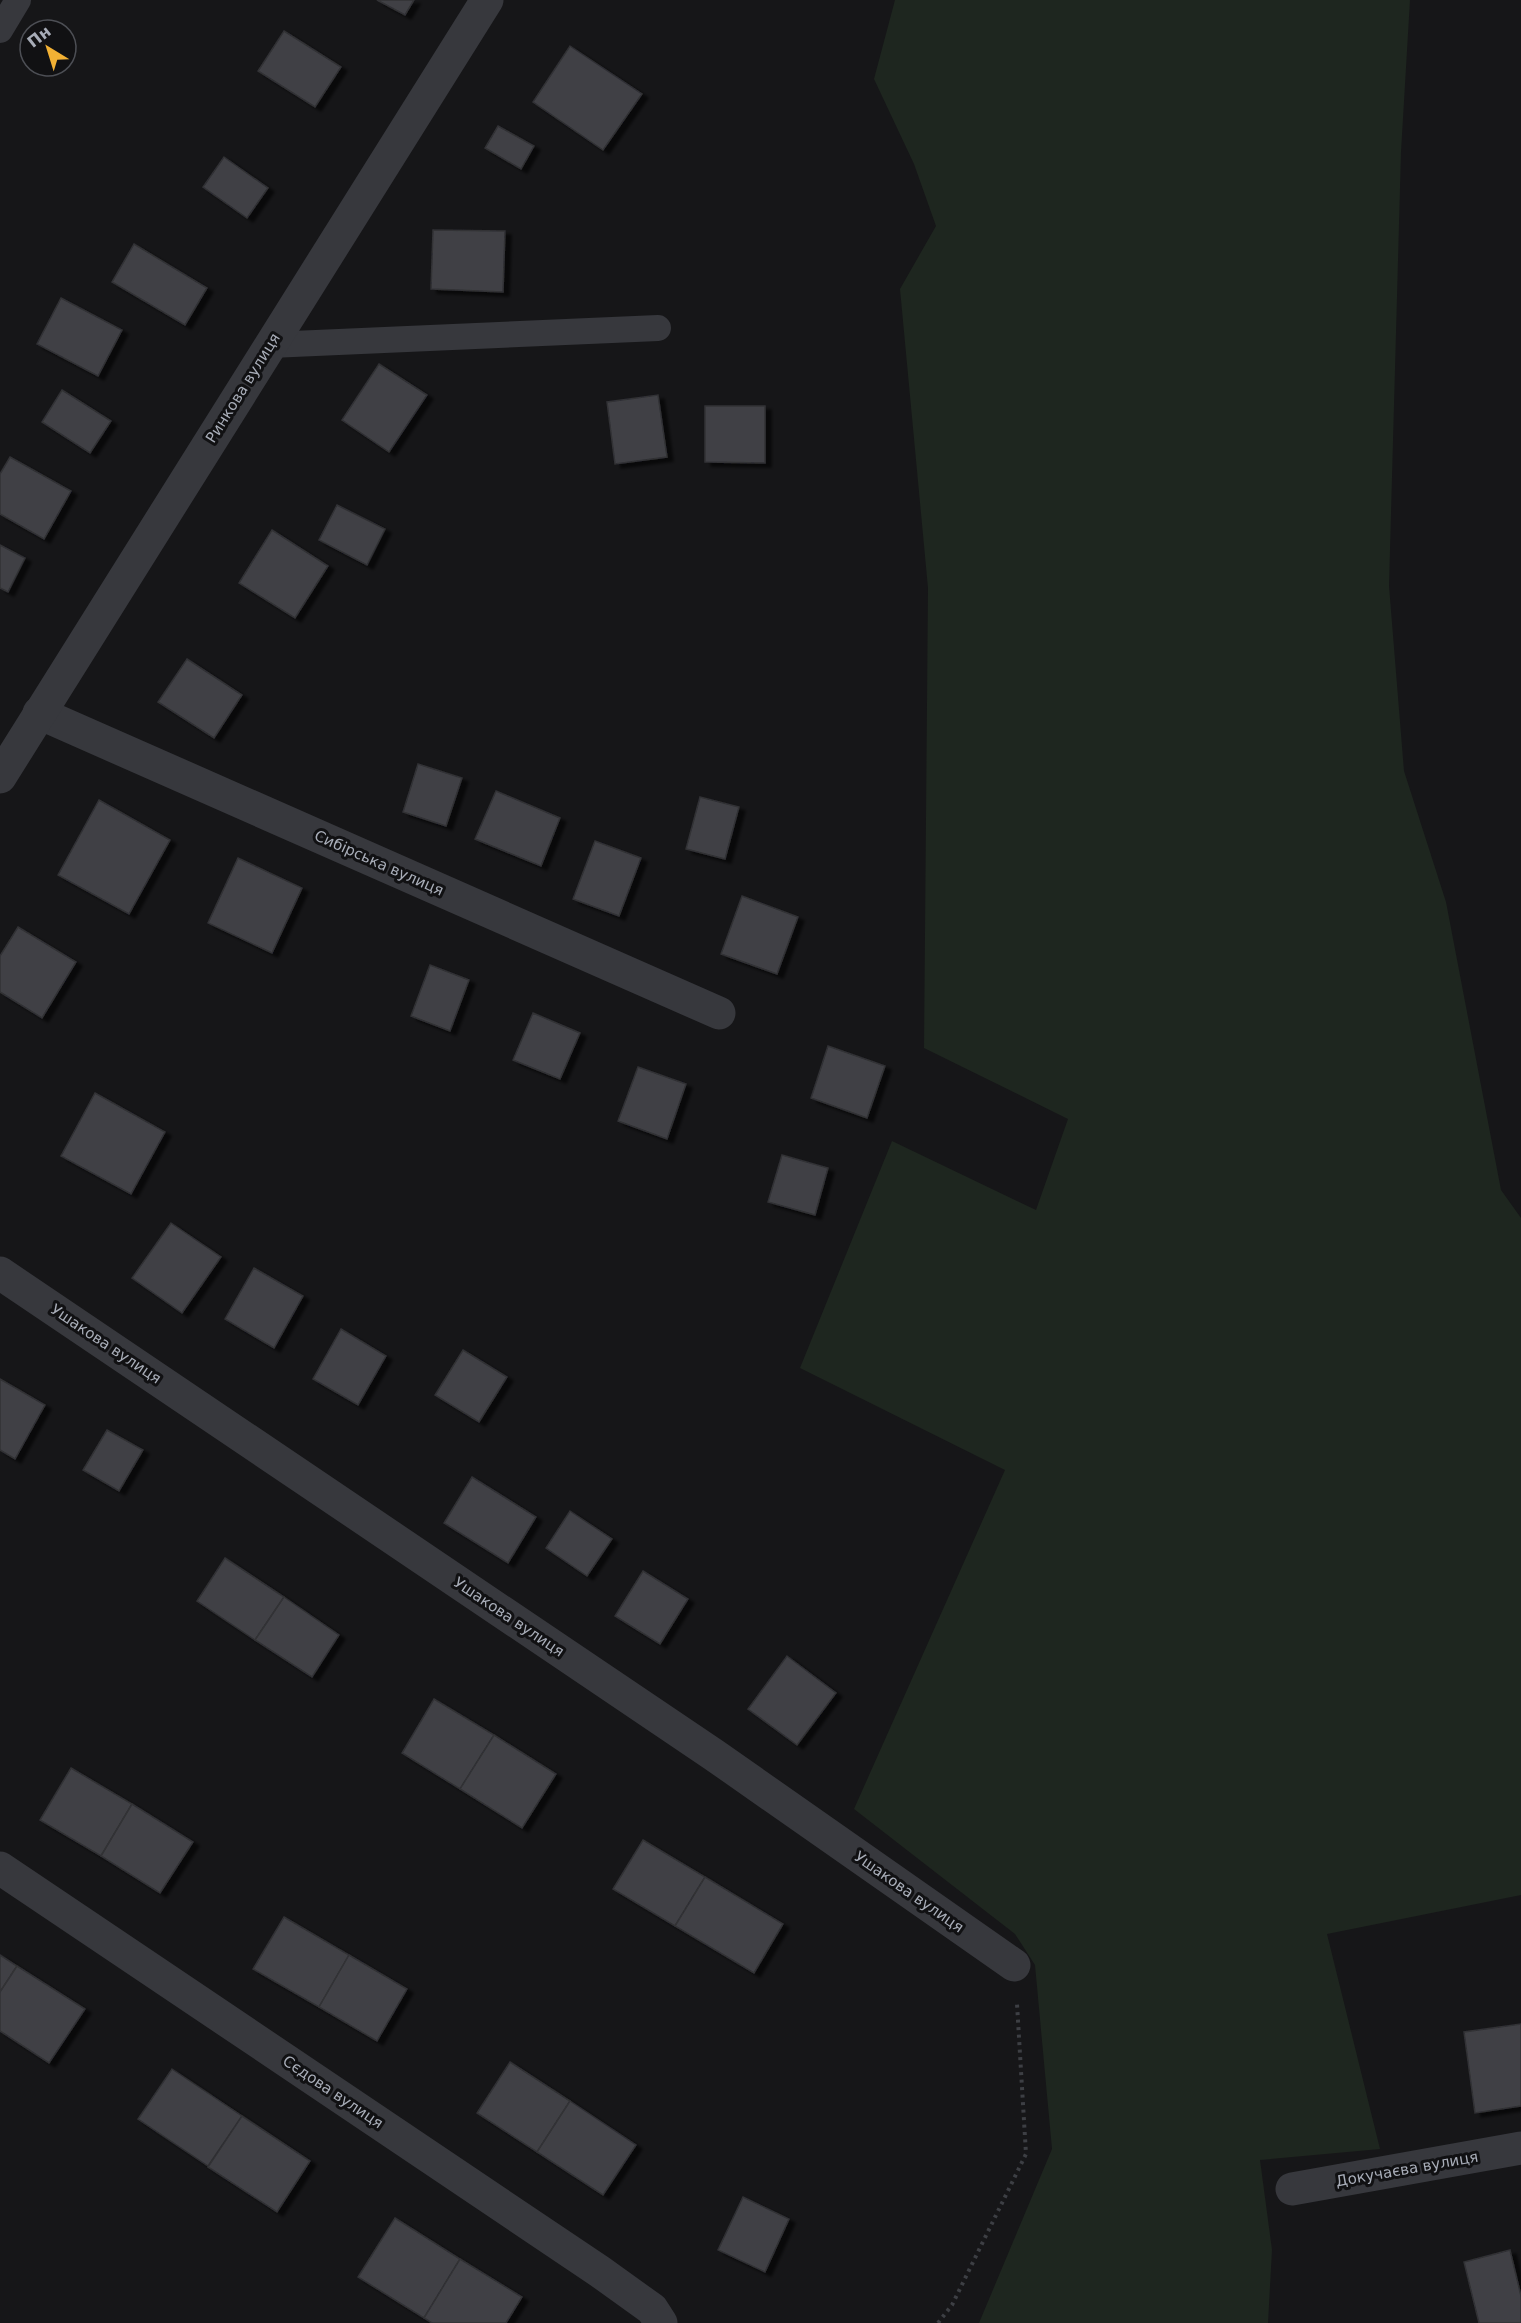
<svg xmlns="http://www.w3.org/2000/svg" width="1521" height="2323" viewBox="0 0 1521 2323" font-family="'DejaVu Sans',sans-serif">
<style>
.green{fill:#1e261f}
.building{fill:#404145;stroke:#303034;stroke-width:1.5;filter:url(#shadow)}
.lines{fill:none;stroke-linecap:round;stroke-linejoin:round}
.path{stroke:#3d3f44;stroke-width:4;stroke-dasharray:3 4.5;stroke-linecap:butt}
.service{stroke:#37383d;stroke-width:26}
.minor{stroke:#37383d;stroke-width:33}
.tertiary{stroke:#37383d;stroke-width:33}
.labels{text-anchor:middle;stroke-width:6;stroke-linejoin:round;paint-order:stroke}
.street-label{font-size:15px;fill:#a8adb8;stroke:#111113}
</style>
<defs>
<filter id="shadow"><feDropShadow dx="6" dy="4" stdDeviation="1.5" flood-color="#0009"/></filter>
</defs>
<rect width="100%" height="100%" fill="#161618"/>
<path class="green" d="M895,0h515l-9,152 -12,434 15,185 42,131 55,288 20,28v677l-194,39 53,215 -120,11 12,90 -4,73h-289l73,-174 -17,-184 -20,-31 -161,-125 151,-339 -205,-102 92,-227 144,69 32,-91 -144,-71 4,-460 -28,-299 36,-63 -22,-62 -40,-85z"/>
<g class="building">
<path d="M377,0h37l-9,15z"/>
<path d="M284,31l57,36 -26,40 -57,-36z"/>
<path d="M570,46l72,48 -39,56 -70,-48z"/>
<path d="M498,126l36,20 -13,23 -36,-21z"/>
<path d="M224,157l44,31 -21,30 -44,-31z"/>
<path d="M433,230l72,1 -2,61 -72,-3z"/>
<path d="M134,244l73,44 -22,37 -73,-43z"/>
<path d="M61,298l61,32 -24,46 -61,-32z"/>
<path d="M379,364l48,31 -38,57 -47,-32z"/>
<path d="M62,390l49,31 -21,32 -48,-31z"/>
<path d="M658,395l9,62 -52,7 -8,-62z"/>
<path d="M705,406h60v57l-60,-1z"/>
<path d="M10,457l61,34 -27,48 -44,-25v-40z"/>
<path d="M337,505l48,24 -18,36 -48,-25z"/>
<path d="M272,530l56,36 -33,52 -56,-35z"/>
<path d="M0,545l25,13 -17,34 -8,-4z"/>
<path d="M187,659l55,36 -28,43 -56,-36z"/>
<path d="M418,764l44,14 -16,48 -43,-14z"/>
<path d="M496,791l64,27 -19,48 -66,-27z"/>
<path d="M700,797l39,10 -14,52 -39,-10z"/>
<path d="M99,800l71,40 -41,74 -71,-39z"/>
<path d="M595,841l46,17 -22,58 -46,-17z"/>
<path d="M238,858l64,30 -30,65 -64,-30z"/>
<path d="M742,896l56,21 -21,57 -56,-20z"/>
<path d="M18,927l58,35 -34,56 -42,-26v-36z"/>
<path d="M430,965l39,15 -19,51 -39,-15z"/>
<path d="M533,1013l47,20 -20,46 -47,-19z"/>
<path d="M828,1046l57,20 -18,52 -56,-20z"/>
<path d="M638,1067l48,17 -19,55 -49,-18z"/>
<path d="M95,1093l70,39 -34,62 -70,-38z"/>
<path d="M782,1155l46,13 -13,47 -47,-13z"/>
<path d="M171,1223l50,34 -39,56 -50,-35z"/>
<path d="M254,1268l49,28 -29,52 -49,-29z"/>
<path d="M341,1329l45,27 -28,49 -45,-26z"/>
<path d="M463,1350l44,27 -28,45 -44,-27z"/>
<path d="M0,1379l45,26 -30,54 -15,-9z"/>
<path d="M107,1430l36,20 -24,41 -36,-21z"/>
<path d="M472,1477l64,40 -28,46 -64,-40z"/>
<path d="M570,1511l42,28 -25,37 -41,-28z"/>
<path d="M225,1558l59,39 -29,43 -58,-39z"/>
<path d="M643,1571l45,28 -28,45 -45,-28z"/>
<path d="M284,1597l55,38 -27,42 -57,-37z"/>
<path d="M787,1656l49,37 -39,52 -49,-36z"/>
<path d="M434,1699l60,36 -34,54 -58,-36z"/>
<path d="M494,1735l62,39 -34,54 -62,-39z"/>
<path d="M71,1768l61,36 -31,52 -61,-36z"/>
<path d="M132,1804l61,38 -33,51 -59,-37z"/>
<path d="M643,1840l62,37 -30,49 -62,-37z"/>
<path d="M705,1877l78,47 -29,49 -79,-47z"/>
<path d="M284,1917l65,38 -30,52 -66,-38z"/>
<path d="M0,1955l17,11 -17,26z"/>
<path d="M349,1955l58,34 -30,52 -58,-34z"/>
<path d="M17,1966l68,43 -36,54 -49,-32v-39z"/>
<path d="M1521,2024v82l-46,7 -11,-81z"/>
<path d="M510,2062l60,39 -33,51 -60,-39z"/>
<path d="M172,2069l70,47 -34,50 -70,-47z"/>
<path d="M570,2101l66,44 -33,50 -66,-43z"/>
<path d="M242,2116l68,45 -33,51 -69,-45z"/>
<path d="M743,2197l46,22 -24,53 -47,-22z"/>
<path d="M395,2218l65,41 -36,59 -66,-41z"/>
<path d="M1510,2250l11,46v27h-42l-15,-61z"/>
<path d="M460,2259l62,38 -16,26h-74l-8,-5z"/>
</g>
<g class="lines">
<path class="path" d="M938,2323l14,-18 74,-151 -9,-150"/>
<g class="service">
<path d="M0,30l18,-30"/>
<path d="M270,345l388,-17"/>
</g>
<g class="minor">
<path d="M39,713l680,300"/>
<path d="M0,777l487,-777"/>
<path d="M0,1273l714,482 300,210"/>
<path d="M1292,2189l229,-41"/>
</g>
<path class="tertiary" d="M0,1868l599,403 53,38 9,14"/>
</g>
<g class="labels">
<g class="street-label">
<text transform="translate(243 388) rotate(-58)" y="5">Ринкова вулиця</text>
<text transform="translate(379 863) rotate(24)" y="5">Сибірська вулиця</text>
<text transform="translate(106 1344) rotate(34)" y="5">Ушакова вулиця</text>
<text transform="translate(509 1617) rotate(34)" y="5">Ушакова вулиця</text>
<text transform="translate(909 1892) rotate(35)" y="5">Ушакова вулиця</text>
<text transform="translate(333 2092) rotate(34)" y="5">Сєдова вулиця</text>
<text transform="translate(1407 2169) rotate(-10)" y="5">Докучаєва вулиця</text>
</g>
</g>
<g transform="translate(48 48) rotate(322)"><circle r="28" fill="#111113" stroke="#4d4f55" stroke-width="1.5"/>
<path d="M0-4.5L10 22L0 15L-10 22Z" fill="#f2b134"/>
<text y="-9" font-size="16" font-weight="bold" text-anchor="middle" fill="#a8adb8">Пн</text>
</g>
</svg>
